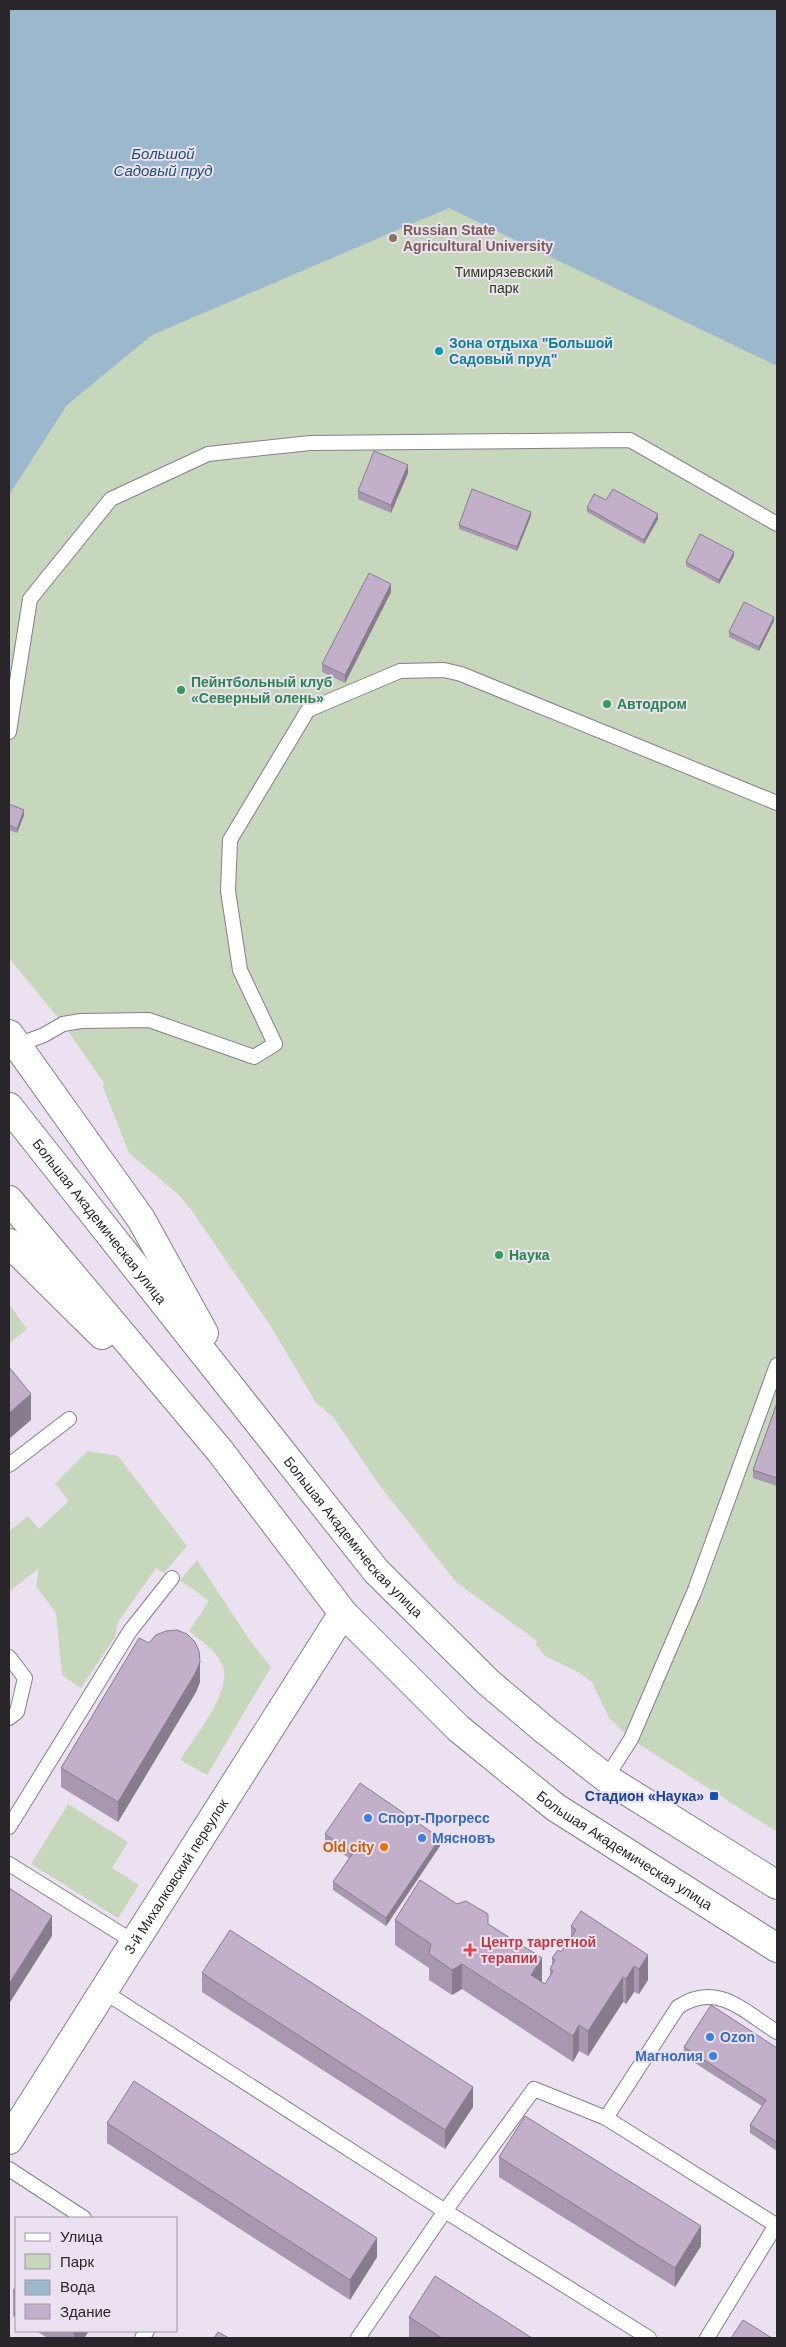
<svg xmlns="http://www.w3.org/2000/svg" width="786" height="2347" viewBox="0 0 786 2347" font-family="Arial,sans-serif">
<style>
.green{fill:#c6d7bc}
.water{fill:#9bb8cd}
.lines{fill:none;stroke-linecap:round;stroke-linejoin:round}
.lane-casing{stroke:#887e8d;stroke-width:16}
.street-casing{stroke:#887e8d;stroke-width:30}
.secondary-casing{stroke:#887e8d;stroke-width:30}
.lane{stroke:#fff;stroke-width:14}
.street{stroke:#fff;stroke-width:28}
.secondary{stroke:#fff;stroke-width:28}
.wall{fill:#a797af}
.shaded-wall{fill:#887b8e}
.building{fill:#c2b0cb;stroke:#887b8e}
.education-dot{fill:#8d6e63;stroke:#ece1f1;stroke-width:2}
.culture-dot{fill:#0f9aa8;stroke:#ece1f1;stroke-width:2}
.leisure-dot{fill:#2e9e5b;stroke:#ece1f1;stroke-width:2}
.transit-dot{fill:#1a4fb4;stroke:#ece1f1;stroke-width:2}
.shop-dot{fill:#3f7fe0;stroke:#ece1f1;stroke-width:2}
.food-dot{fill:#e8710a;stroke:#ece1f1;stroke-width:2}
.health-dot{fill:#e0444e;stroke:#ece1f1;stroke-width:2}
.labels{text-anchor:middle;stroke-width:4;stroke-linejoin:round;paint-order:stroke}
.education-label{font-size:14px;font-weight:bold;fill:#785e54;stroke:#ece1f1;text-anchor:start}
.park-label{font-size:14px;fill:#294116;stroke:#ece1f1}
.culture-label{font-size:14px;font-weight:bold;fill:#0d838f;stroke:#ece1f1;text-anchor:start}
.leisure-label{font-size:14px;font-weight:bold;fill:#27864d;stroke:#ece1f1;text-anchor:start}
.street-label{font-size:14px;fill:#29252b;stroke:#ece1f1}
.transit-label{font-size:14px;font-weight:bold;fill:#164399;stroke:#ece1f1;text-anchor:end}
.shop-label{font-size:14px;font-weight:bold;fill:#366cbe;stroke:#ece1f1;text-anchor:start}
.food-label{font-size:14px;font-weight:bold;fill:#c56008;stroke:#ece1f1;text-anchor:end}
.health-label{font-size:14px;font-weight:bold;fill:#be3a42;stroke:#ece1f1;text-anchor:start}
.water-label{font-size:15px;font-style:italic;fill:#20526f;stroke:#ece1f1}
</style>
<rect width="100%" height="100%" fill="#ece1f1"/>
<g class="green">
<path d="M9,9h768v1823l-146,-93 -22,-21 -17,-36 -14,-10 -33,-16 -9,-11 1,-4 -81,-59 -76,-96 -47,-69 -17,-14 -46,-78 -78,-114 -13,-16 -50,-42 -26,-66 1,-4 -41,-59 -54,-66z"/>
<path d="M9,1304l18,25 -17,14 -1,-1z"/>
<path d="M88,1451l30,5 69,90 -23,27 -8,-5 -38,54 -3,15 -34,51 -19,-13 -6,-62 -20,-27 3,-18 -30,24v-61l19,-15 11,13 30,-28 -14,-17z"/>
<path d="M197,1560l54,82 20,25 -64,108 -27,-15c14,-23 54,-70 42,-96 -6,-14 -22,-24 -33,-33l20,-30 -29,-21z"/>
<path d="M68,1804l60,38 -16,26 27,17 -21,33 -87,-54z"/>
</g>
<path class="water" d="M9,9h768v357l-328,-158 -297,127 -85,70 -58,90z"/>
<g class="lines">
<g class="lane-casing">
<g id="lane">
<path d="M9,732l21,-133 81,-100 97,-45 102,-11 320,-3 147,84"/>
<path d="M17,1045l27,-10 19,-11 18,-3 68,-1 105,37 21,-13 -35,-74 -12,-79 2,-51 78,-130 92,-39 44,-1 17,4 316,129"/>
<path d="M9,1465l60,-46"/>
<path d="M9,1657l16,21 -8,34 -8,6"/>
<path d="M606,1778l25,-39 64,-149 82,-225"/>
<path d="M9,1827l121,-196 42,-53"/>
<path d="M9,1864l125,78"/>
<path d="M103,1991l342,220 204,127"/>
<path d="M606,2118l170,107 -69,113"/>
<path d="M9,2169l75,49"/>
<path d="M142,2338l5,-7"/>
<path d="M358,2338l87,-127 89,-122 72,29 72,-111c39,-26 65,4 99,25"/>
</g>
</g>
<g class="street-casing">
<g id="street">
<path id="s1" d="M9,2140l334,-527"/>
</g>
</g>
<g class="secondary-casing">
<g id="secondary">
<path d="M9,1034l132,185 63,114"/>
<path id="s2" d="M9,1107l367,464 113,112 57,48 60,47 171,107"/>
<path id="s3" d="M9,1200l211,251 123,162 115,115 97,79 222,141"/>
<path d="M9,1243l93,92"/>
</g>
</g>
<use href="#lane" class="lane"/>
<use href="#street" class="street"/>
<use href="#secondary" class="secondary"/>
</g>
<g class="wall">
<path d="M408,473l-17,40 -33,-14v-8z"/>
<path d="M606,500l52,19 -14,25 -57,-32v-4z"/>
<path d="M531,516l-14,35 -58,-22v-4z"/>
<path d="M734,556l-15,28 -33,-18v-4z"/>
<path d="M391,592l-46,91 -23,-11v-8z"/>
<path d="M774,621l-15,30 -30,-14v-5z"/>
<path d="M9,804l15,11 -7,18 -8,-3z"/>
<path d="M777,1403v83l-24,-8v-8z"/>
<path d="M149,1643l51,39 -4,10 -78,130 -57,-35v-19z"/>
<path d="M325,1834l115,12 -54,80 -53,-36v-8l16,-24 -24,-16z"/>
<path d="M457,1904l31,20 54,58 3,2 5,-7v-8l2,-4v-7l9,-6 10,-15v-11l77,29v25l-9,14 -5,-2 -8,12 -3,-2 -35,54 -9,-5 -6,11 -111,-73 -10,6 -23,-15v-12l-34,-23v-25z"/>
<path d="M202,1973l271,134 -28,42 -243,-157z"/>
<path d="M684,2047l93,1v103l-27,-18v-8l12,-19 -78,-50z"/>
<path d="M107,2123l270,134 -27,43 -243,-157z"/>
<path d="M499,2157l202,89 -26,41 -176,-110z"/>
<path d="M16,2286v32l-3,-2v-25z"/>
<path d="M409,2317l123,21h-121l-2,-1z"/>
<path d="M36,2331h53l-5,7h-36z"/>
</g>
<g class="shaded-wall">
<path d="M408,465v8l-17,40v-8z"/>
<path d="M531,512v4l-14,35v-4z"/>
<path d="M658,514v5l-14,25v-4z"/>
<path d="M734,552v4l-15,28v-4z"/>
<path d="M391,584v8l-46,91v-8z"/>
<path d="M774,617v4l-15,30v-4z"/>
<path d="M24,810v5l-7,18v-4z"/>
<path d="M31,1394v26l-22,19v-26z"/>
<path d="M200,1662v20l-4,10 -78,130v-20z"/>
<path d="M440,1838v8l-54,80v-8z"/>
<path d="M52,1916v20l-43,68v-20z"/>
<path d="M648,1955v25l-9,14v-25z"/>
<path d="M542,1958v26l-11,-9z"/>
<path d="M462,1964v25l-10,6v-25z"/>
<path d="M634,1966v26l-8,12v-25z"/>
<path d="M623,1977v25l-35,54v-25z"/>
<path d="M579,2025v26l-6,11v-26z"/>
<path d="M473,2087v20l-28,42v-19z"/>
<path d="M701,2226v20l-26,41v-19z"/>
<path d="M377,2238v19l-27,43v-20z"/>
<path d="M74,2331h15l-5,7h-10z"/>
</g>
<g class="building">
<path d="M374,451l34,14 -17,40 -33,-14z"/>
<path d="M472,489l59,23 -14,35 -58,-22z"/>
<path d="M613,489l45,25 -14,26 -57,-32 7,-14 12,6z"/>
<path d="M700,534l34,18 -15,28 -33,-18z"/>
<path d="M369,573l22,11 -46,91 -23,-11z"/>
<path d="M744,602l30,15 -15,30 -30,-15z"/>
<path d="M9,804l15,6 -7,19 -8,-4z"/>
<path d="M9,1367l22,27 -22,19z"/>
<path d="M777,1403v75l-24,-8z"/>
<path d="M177,1630l10,4 8,8 4,9 1,11 -4,10 -78,130 -57,-34 78,-130 10,5 7,-8 10,-4z"/>
<path d="M360,1783l80,55 -54,80 -53,-36 20,-29 -28,-19z"/>
<path d="M420,1880l37,24 9,-3 22,13v10l54,34 -11,17 14,9 8,-13 -3,-2 5,-9 -3,-2 6,-8 3,2 15,-22 -5,-4 10,-15 67,44 -9,14 -5,-3 -8,13 -3,-2 -35,54 -9,-6 -6,11 -111,-72 -10,6 -23,-16 2,-10 -36,-24z"/>
<path d="M9,1888l43,28 -43,68z"/>
<path d="M230,1930l243,157 -28,43 -243,-157z"/>
<path d="M711,2005l66,43v94l-27,-17 16,-25 -82,-53z"/>
<path d="M134,2081l243,157 -27,42 -243,-157z"/>
<path d="M525,2116l176,110 -26,42 -176,-111z"/>
<path d="M435,2276l97,62h-90l-33,-21z"/>
<path d="M16,2286v7l-3,-2z"/>
<path d="M743,2320l29,18h-41z"/>
<path d="M218,2332l11,6h-15z"/>
</g>
<circle class="education-dot" cx="393" cy="238" r="5"/>
<circle class="culture-dot" cx="439" cy="351" r="5"/>
<g class="leisure-dot">
<circle cx="181" cy="690" r="5"/>
<circle cx="607" cy="704" r="5"/>
<circle cx="499" cy="1255" r="5"/>
</g>
<rect class="transit-dot" x="709" y="1791" width="10" height="10" rx="2.5"/>
<g class="shop-dot">
<circle cx="368" cy="1818" r="5"/>
<circle cx="422" cy="1838" r="5"/>
<circle cx="710" cy="2037" r="5"/>
<circle cx="713" cy="2056" r="5"/>
</g>
<circle class="food-dot" cx="384" cy="1847" r="5"/>
<path class="health-dot" d="M467.5 1942.5h5v5h5v5h-5v5h-5v-5h-5v-5h5z"/>
<g class="labels">
<g class="education-label">
<text x="403" y="235">Russian State<tspan x="403" dy="16">Agricultural University</tspan></text>
</g>
<g class="park-label">
<text x="504" y="277">Тимирязевский<tspan x="504" dy="16">парк</tspan></text>
</g>
<g class="culture-label">
<text x="449" y="348">Зона отдыха "Большой<tspan x="449" dy="16">Садовый пруд"</tspan></text>
</g>
<g class="leisure-label">
<text x="191" y="687">Пейнтбольный клуб<tspan x="191" dy="16">«Северный олень»</tspan></text>
<text x="617" y="709">Автодром</text>
<text x="509" y="1260">Наука</text>
</g>
<g class="street-label">
<text dy="5" stroke="none"><textPath href="#s2" startOffset="146">Большая Академическая улица</textPath></text>
<text dy="5" stroke="none"><textPath href="#s2" startOffset="551">Большая Академическая улица</textPath></text>
<text dy="5" stroke="none"><textPath href="#s3" startOffset="901">Большая Академическая улица</textPath></text>
<text dy="5" stroke="none"><textPath href="#s1" startOffset="312">3-й Михалковский переулок</textPath></text>
</g>
<g class="transit-label">
<text x="704" y="1801">Стадион «Наука»</text>
</g>
<g class="shop-label">
<text x="378" y="1823">Спорт-Прогресс</text>
<text x="432" y="1843">Мясновъ</text>
<text x="720" y="2042">Ozon</text>
<text x="703" y="2061" text-anchor="end">Магнолия</text>
</g>
<g class="food-label">
<text x="374" y="1852">Old city</text>
</g>
<g class="health-label">
<text x="481" y="1947">Центр таргетной<tspan x="481" dy="16">терапии</tspan></text>
</g>
<g class="water-label">
<text x="163" y="159">Большой<tspan x="163" dy="17">Садовый пруд</tspan></text>
</g>
</g>
<rect width="786" height="2347" fill="none" stroke="#29252b" stroke-width="20"/>
<rect x="15" y="2217" width="162" height="115" fill="#ece1f1" stroke="#9e96a2"/>
<rect x="25" y="2233" width="25" height="8" fill="#ffffff" stroke="#9e96a2"/>
<text x="60" y="2242" font-size="15" fill="#29252b">Улица</text>
<rect x="25" y="2254" width="25" height="15" fill="#c6d7bc" stroke="#9e96a2"/>
<text x="60" y="2267" font-size="15" fill="#29252b">Парк</text>
<rect x="25" y="2280" width="25" height="15" fill="#9bb8cd" stroke="#9e96a2"/>
<text x="60" y="2292" font-size="15" fill="#29252b">Вода</text>
<rect x="25" y="2304" width="25" height="15" fill="#c2b0cb" stroke="#9e96a2"/>
<text x="60" y="2317" font-size="15" fill="#29252b">Здание</text>
</svg>
